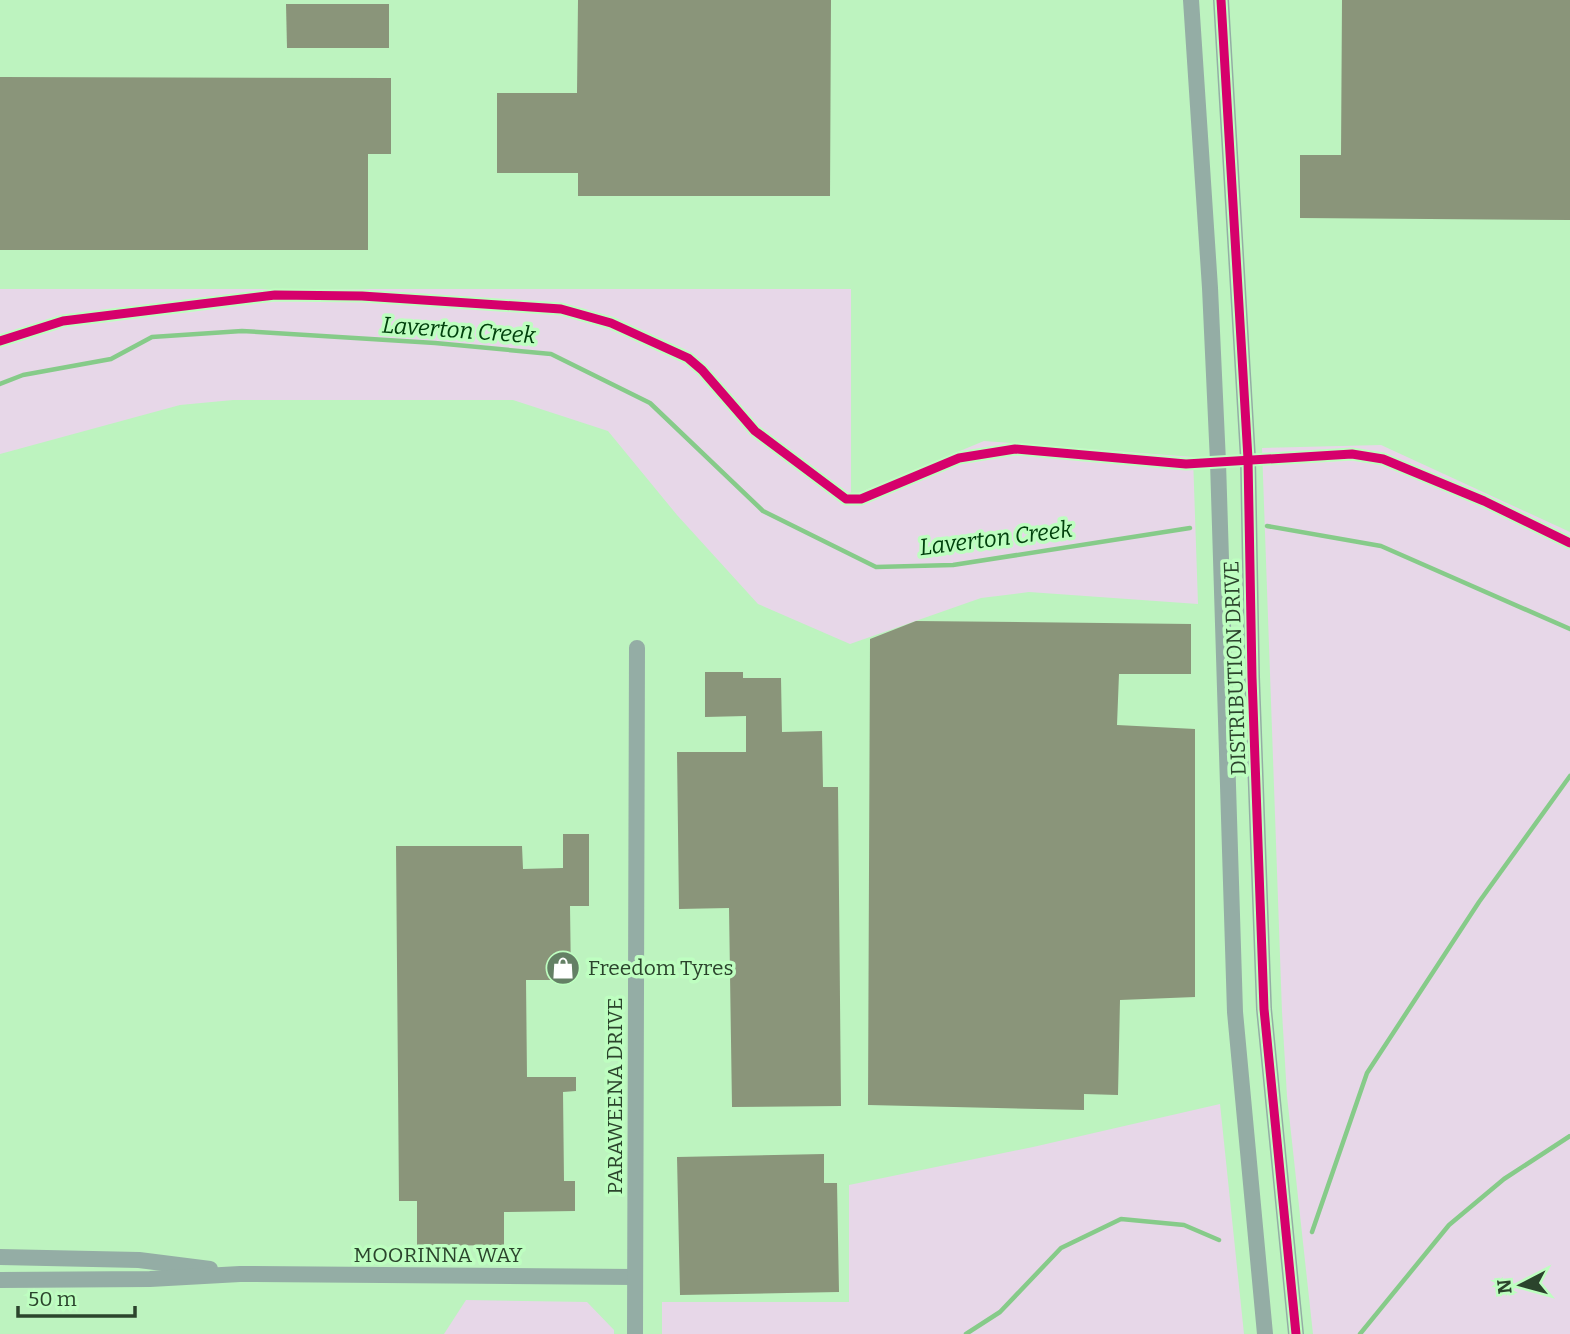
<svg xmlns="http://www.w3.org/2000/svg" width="1570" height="1334" viewBox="0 0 1570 1334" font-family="Bitter,serif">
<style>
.built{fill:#bdf3bf}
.green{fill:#e7d7e8}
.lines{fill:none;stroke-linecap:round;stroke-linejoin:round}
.stream{stroke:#86cb89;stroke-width:4.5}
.building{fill:#8a957a}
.minor{stroke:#94ada5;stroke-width:16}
.cycleway-casing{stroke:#befec0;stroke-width:13}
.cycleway{stroke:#d6006c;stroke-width:9}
.labels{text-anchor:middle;stroke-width:7;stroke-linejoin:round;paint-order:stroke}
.street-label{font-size:21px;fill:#2b442c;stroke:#befec0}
.poi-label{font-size:21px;fill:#2b442c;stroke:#befec0;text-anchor:start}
.water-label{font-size:23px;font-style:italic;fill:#00410c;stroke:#befec0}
</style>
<rect width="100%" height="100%" fill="#cdefce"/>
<rect class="built" x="0" y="0" width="1570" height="1334"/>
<g class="green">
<path d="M0,289h851v207l133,-55 209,16 5,147 -169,-12 -48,6 -131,46 -92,-40 -81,-89 -69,-84 -95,-31h-280l-53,5 -180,49z"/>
<path d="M1381,445l189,87v802h-257l-26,-238 -5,-84 -20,-564z"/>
<path d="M1220,1104l24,230h-582v-32h187v-117l184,-38z"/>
<path d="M466,1300l121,2 27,28v4h-170z"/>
</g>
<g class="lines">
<g class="stream">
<path d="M0,384l23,-9 88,-16 41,-22 90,-6 193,12 116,11 99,49 113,108 113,56 77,-2 237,-37"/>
<path d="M1267,526l114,20 189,83"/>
<path d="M1312,1232l55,-159 112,-171 91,-126"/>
<path d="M966,1334l34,-22 61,-64 60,-29 63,6 35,15"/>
<path d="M1360,1334l89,-109 55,-46 66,-43"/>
</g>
</g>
<g class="building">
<path d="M578,0h253l-1,196h-252v-23h-81v-80h80z"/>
<path d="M1342,0h228v220l-270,-2v-63h41z"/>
<path d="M286,4h103v44h-102z"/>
<path d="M0,77l391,1v76h-23v96h-368z"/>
<path d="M916,621l275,3v50h-72l-2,51 78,4v268l-75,3 -2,95 -34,-1v16l-216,-5 2,-466z"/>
<path d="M705,672h38v6h38l1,54 40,-1 1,56h15l3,319 -109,1 -3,-199 -50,1 -2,-157h69v-36l-41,1z"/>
<path d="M563,834h26v72h-19l1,74h-45l1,97h49v14l-13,1 1,89h11v30l-71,1v33l-87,1v-45h-18l-3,-355h126l1,23 40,-1z"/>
<path d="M824,1154v29h13l2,109 -159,3 -3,-138z"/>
</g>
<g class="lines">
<g class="minor">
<path d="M1191,0l19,288 8,174 17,550 30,322"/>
<path d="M1221,0l27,459 4,218 12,332 32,325"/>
<path d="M0,1257l139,3 71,9"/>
<path d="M0,1280l150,-1 90,-5 395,3"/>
<path d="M635,1334l2,-686"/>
</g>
<g class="cycleway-casing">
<g id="cycleway">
<path d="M1221,0l27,459 4,218 12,332 32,325"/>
<path d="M0,341l63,-20 212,-26 87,1 199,13 50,14 77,35 14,12 53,61 91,68h15l98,-41 56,-9 171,15 166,-10 31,5 101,42 86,42"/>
</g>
</g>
<use href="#cycleway" class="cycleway"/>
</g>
<defs>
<g id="shop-disc" transform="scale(1.75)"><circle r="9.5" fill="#648065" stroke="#befec0"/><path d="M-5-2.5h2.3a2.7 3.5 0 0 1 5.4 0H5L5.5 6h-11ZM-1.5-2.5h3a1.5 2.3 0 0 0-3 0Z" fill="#fff"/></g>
</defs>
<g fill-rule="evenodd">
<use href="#shop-disc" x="563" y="968"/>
</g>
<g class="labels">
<g class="street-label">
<text transform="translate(1235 668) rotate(-92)" y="7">DISTRIBUTION DRIVE</text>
<text transform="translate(615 1096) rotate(-90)" y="7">PARAWEENA DRIVE</text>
<text x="438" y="1262">MOORINNA WAY</text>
</g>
<g class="poi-label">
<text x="588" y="975">Freedom Tyres</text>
</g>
<g class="water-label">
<text transform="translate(459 330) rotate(4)" y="8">Laverton Creek</text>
<text transform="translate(996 538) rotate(-7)" y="8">Laverton Creek</text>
</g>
</g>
<g transform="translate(1521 1285) rotate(264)" stroke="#befec0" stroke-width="5" paint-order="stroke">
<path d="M0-5L12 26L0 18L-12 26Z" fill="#2b442c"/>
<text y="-10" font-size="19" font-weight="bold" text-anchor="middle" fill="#2b442c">N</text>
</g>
<path d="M18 1306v10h117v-10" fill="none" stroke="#2b442c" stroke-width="3.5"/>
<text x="28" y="1306" font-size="21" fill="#2b442c" stroke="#befec0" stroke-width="5" paint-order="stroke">50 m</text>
</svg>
